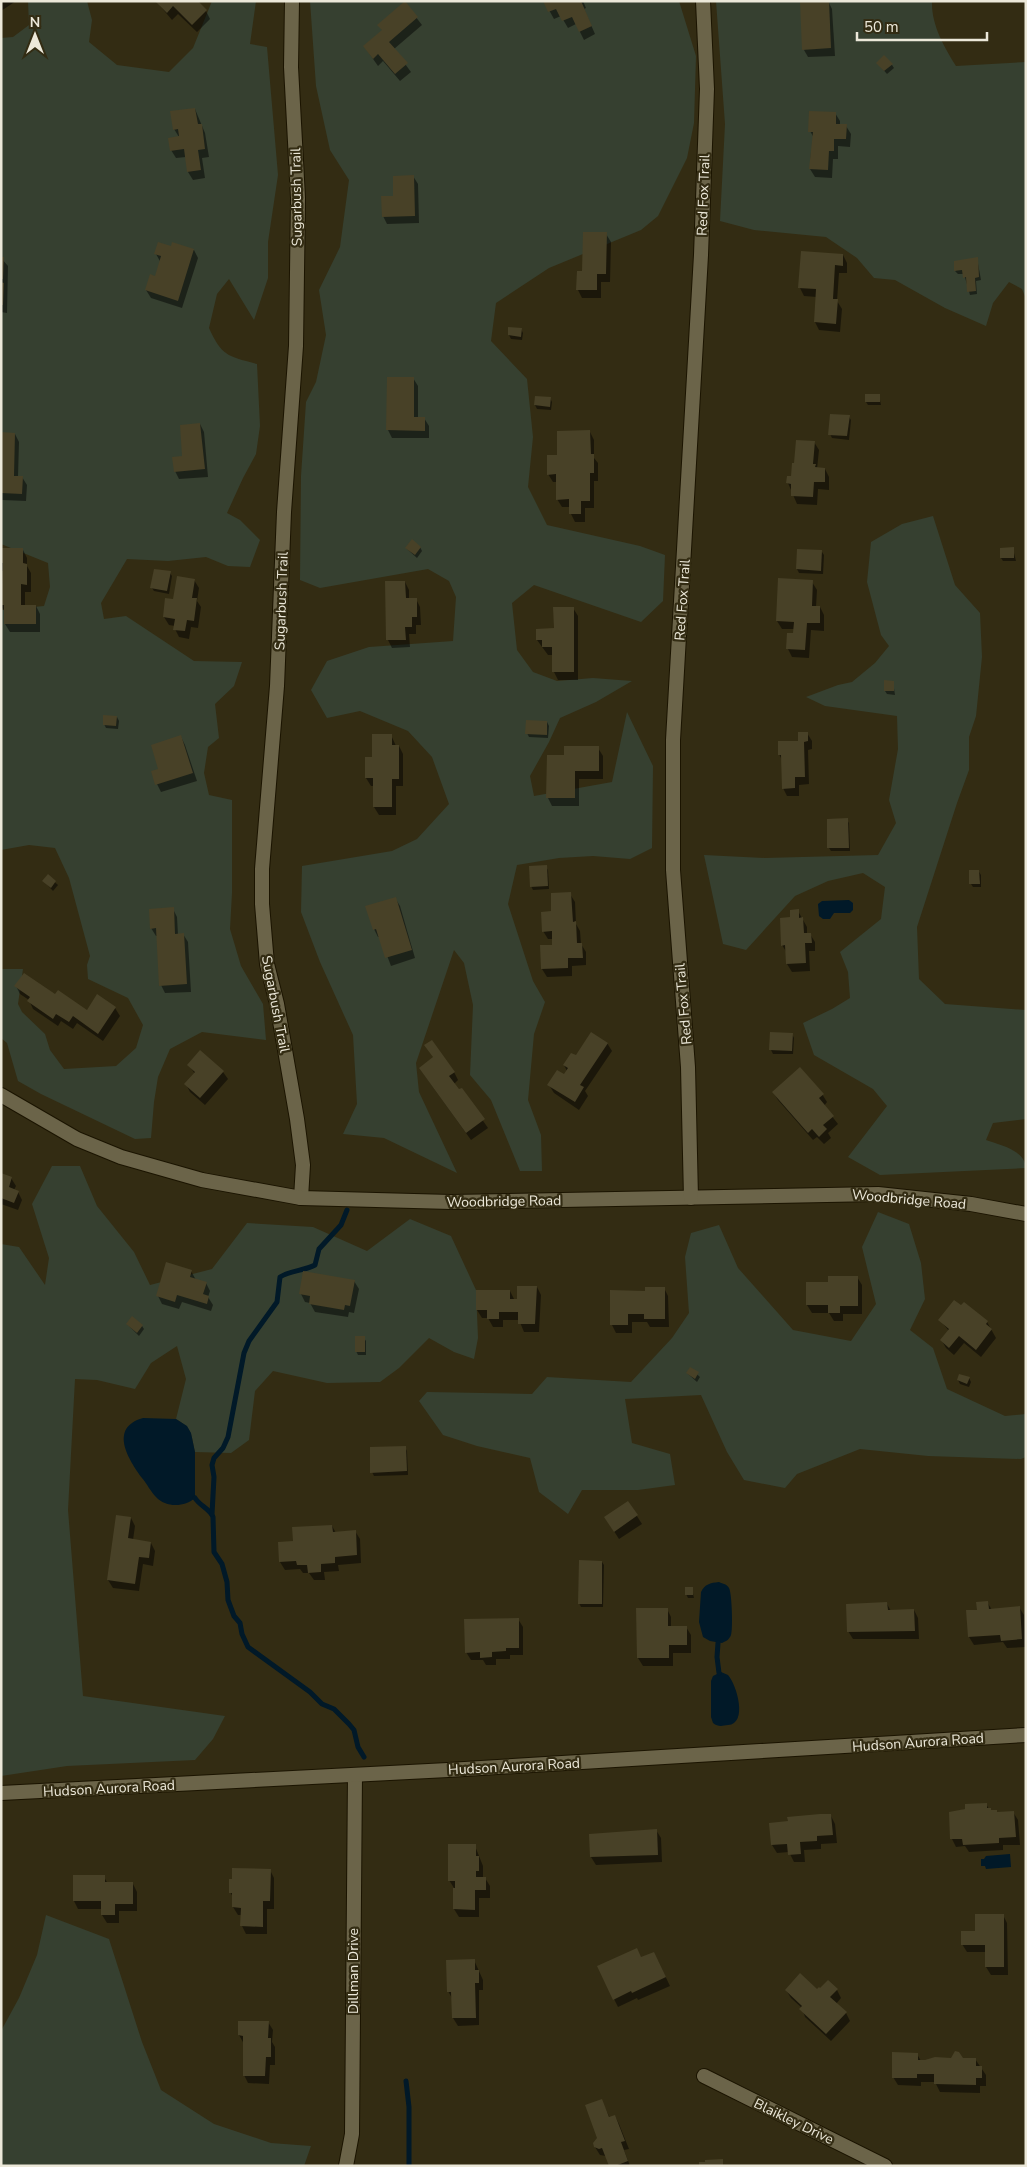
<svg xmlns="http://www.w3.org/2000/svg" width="1027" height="2167" viewBox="0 0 1027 2167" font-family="'Nunito Sans',sans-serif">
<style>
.green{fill:#364030}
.water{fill:#011928}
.shadow{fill:#0007}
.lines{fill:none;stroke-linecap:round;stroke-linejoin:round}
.stream{stroke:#011928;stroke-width:5}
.building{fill:#484127}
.minor-casing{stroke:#1b1400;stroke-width:16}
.tertiary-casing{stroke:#1b1400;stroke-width:16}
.minor{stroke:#6b6449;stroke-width:14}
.tertiary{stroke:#6b6449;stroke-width:14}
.labels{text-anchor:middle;stroke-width:4.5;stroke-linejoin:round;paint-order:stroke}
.street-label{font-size:14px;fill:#ece8d9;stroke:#332c13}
</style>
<rect width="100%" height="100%" fill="#332c13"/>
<g class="green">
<path d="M28,1h59l5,19 -3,22 28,23 52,7 24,-24 19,-47h44l-6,43 17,3 11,128 -10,67v36l-14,42 -25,-41 -12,15 -8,34c13,28 18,28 48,36l3,62 -4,28 -13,24 -16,35 13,7 20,20 -10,27 -22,-1 -22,-9 -38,4 -41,-2 -26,44 3,16 22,-3 68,45 48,1 -8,24 -19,18 4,34 -11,9 -4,26 5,22 23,5v93l-2,36 11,37 22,38 3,36 -64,-8 -32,17 -12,28 -4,25 -3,36 -16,1 -94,-45 -23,-13 -11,-38 -6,-5v-69h22l-5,35 4,8 23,22 5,16 14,19 52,-3 20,-18 7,-23 -15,-27 -40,-19 -1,-14 3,-9 -21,-78 -14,-30 -26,-3 -28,5v-240l43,-4 6,-19 -2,-24 -47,-19v-506l12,-1 16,-12z"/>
<path d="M310,1h369l17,55 -2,67 -7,35 -29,58 -17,14 -92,38 -53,35 -5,38 36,38 6,58 -5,50 19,38 93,21 25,9 -2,46 -22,21 -107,-37 -22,18 5,47 16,22 24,9 36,-3 39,3 -36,21 -36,16 -11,24 -19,34 4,20 78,-14 15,-70 26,54 -1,82 -22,11 -37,-3 -34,2 -42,7 -9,39 25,77 12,21 -11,32 -6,66 13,35 1,36h-22l-29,-71 -21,-25 3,-70 -9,-42 -10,-13 -38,113 3,29 38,81 -73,-35 -41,-4 14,-30 -4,-69 -33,-73 -19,-50 1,-46 90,-15 25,-12 32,-35 -17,-47 -24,-26 -48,-20 -33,7 -16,-28 16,-29 42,-14 84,-6 3,-44 -7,-16 -21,-12 -108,19 -20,-8 1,-104 5,-74 10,-20 10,-47 -7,-45 21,-43 9,-67 -19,-30 -14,-64z"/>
<path d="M716,1h216c-1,23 12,46 24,65l70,-4v237l-4,-10 -13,-7 -16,21 -7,23 -41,-18 -50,-28 -21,-2 -17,-20 -31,-21 -72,-7 -34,-9 5,-97z"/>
<path d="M933,516l22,69 25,28 2,44 -6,59 -7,21v33l-12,33 -40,124 2,52 26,25 81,6v109l-33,4 -7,17c14,5 39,10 40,28l-146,7 -32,-18 39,-51 -14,-17 -59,-34 -11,-32 29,-14 18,-11 -2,-26 -8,-20 41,-33 4,-32 -22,-14 -35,8 -33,15 -49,54 -23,-6 -19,-89 61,3 113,-3 18,-32 -7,-23 9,-51 -1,-33 -72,-10 -19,-9 32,-12 14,-3 23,-19 14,-17 -8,-11 -14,-53 4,-40 31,-18z"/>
<path d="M52,1166h28l17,40 37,46 16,33 62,-16 35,-46 66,4 54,24 43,-32 41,17 25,54 2,48 -4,21 -20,-7 -25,-14 -30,30 -19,14 -53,1 -54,-12 -18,20 -6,49 -18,13 -36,-1c-4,-18 -2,-23 -19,-33l10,-40 -9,-33 -26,17 -16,26 -38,-9 -22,-1 -7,131 15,186 142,20 -12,23 -18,21 -128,6 -66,10v-532l18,3 26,38 4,-27 -17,-54z"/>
<path d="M878,1212l31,12 12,39 4,36 -15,31 23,18 14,41 58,27 21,-2v43l-5,2 -93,-3 -68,-7 -63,25 -12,14 -41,-8 -17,-28 -26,-57 -76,4 7,44 38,11 5,31 -37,5h-56l-14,24 -29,-22 -9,-34 -53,-12 -34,-11 -24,-34 8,-9 105,2 15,-17 84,5 41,-44 17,-25 -4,-56 6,-24 28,-8 19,43 55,62 58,11 25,-37 -14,-57z"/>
<path d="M46,1915l63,24 33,103 19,48 53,34 57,19 40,3 -7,20h-303v-135l18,-33 18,-43z"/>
</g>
<g class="water">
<path d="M849,900l4,3v7l-3,3h-16l-4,6h-7l-4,-3 -1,-12 4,-3z"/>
<path d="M143,1418l33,1 11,7 4,7 4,19v46c-10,9 -29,10 -39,-1 -5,-5 -9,-13 -14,-19 -13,-18 -34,-50 1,-60z"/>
<path d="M719,1582c4,2 8,2 10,6 3,5 4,42 2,47 -2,5 -5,6 -9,8l-12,-2 -7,-4 -4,-15 2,-30c4,-8 9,-9 18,-10z"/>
<path d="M721,1672l7,3c9,10 20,49 0,50 -6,1 -10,2 -15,-2l-2,-6v-36l2,-5z"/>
<path d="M1010,1854l1,13 -25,2 -1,-3h-4v-7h3l2,-3z"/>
</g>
<g class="shadow">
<path d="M1,1h15l-15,10z"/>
<path d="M156,1l50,10 4,8 -13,13 -19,-18 -6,6z"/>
<path d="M544,1h39l3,7 -2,1 11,25 -11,6 -8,-16 -8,4 -7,-12 -7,3z"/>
<path d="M828,1l4,8 3,47 -27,1 -4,-7z"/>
<path d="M405,3l17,22 -28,24 17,23 -11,9 -17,-20 -5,5 -14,-20 19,-15 -4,-6z"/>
<path d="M892,65l2,3 -7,6 -7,-8z"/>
<path d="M195,109l10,24 4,24 -7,1 3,20 -12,2 -5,-8 -2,-15 -10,1 -5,-8 8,-13 -5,-8z"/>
<path d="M835,113l5,8v4l6,1 5,8 -1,13 -12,-1v13h-5l-1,19 -17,-1 -5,-8 1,-17h2l1,-14 -4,-7z"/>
<path d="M1,157l1,1v30h-1z"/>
<path d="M413,176l5,8 1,39 -32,1 -4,-8 12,-19z"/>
<path d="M606,234l5,8 -1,40h-9v16h-19l-4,-8 5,-17z"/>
<path d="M194,250l4,8 -16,50 -31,-10 -5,-8 5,-15 5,2 5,-14 -5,-9z"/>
<path d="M843,255l4,8v10h-8l-2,28 5,8 -2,23 -21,-2 -4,-8 2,-25 -13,-1 -4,-8z"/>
<path d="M1,258l7,8 -1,47 -6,-1v2z"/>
<path d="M977,258l4,22 -5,1 1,13 -7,1 -6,-21h-6l-3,-3z"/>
<path d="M521,329l2,4 -1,7 -11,-1 -2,-4z"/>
<path d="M413,378l5,8v32h6l5,8v12h-37l-4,-8z"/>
<path d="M879,395l2,10h-13l-2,-3z"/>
<path d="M550,398l2,4 -1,8 -14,-1 -2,-4z"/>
<path d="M849,417l2,3 -2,20 -17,-2 -2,-4z"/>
<path d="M200,424l4,8 4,45 -29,2 -4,-8z"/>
<path d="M590,432l4,8v18l4,5v18h-4v27h-9v14h-10l-4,-8v-7h-9l-5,-8v-17h-4l-5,-8 11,-18z"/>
<path d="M1,434h14l4,8 -1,35h4l5,8 -1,16 -24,-1 -1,-2z"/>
<path d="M814,442l5,8 -2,19h8l4,8v13l-11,-1 -1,16 -20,-1 -9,-21z"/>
<path d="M420,547l2,4 -5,7 -11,-10z"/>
<path d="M1,549l22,1 4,8v8l4,7v19h-6v14h11l4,8v18h-30l-5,-8v-12l-4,-6v-24h3v-11h-3z"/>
<path d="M1013,549l3,12h-13l-2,-3z"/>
<path d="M822,552l2,3 -1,19 -24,-1 -2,-4z"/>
<path d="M170,573l2,3 -3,18 -15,-3 -2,-3z"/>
<path d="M194,580l5,8 -2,13 4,6 -3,21 -7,-1 -2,12 -10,-2 -4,-8v-3l-6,-1 -5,-8 10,-16z"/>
<path d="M405,582l4,8v10l7,-1 4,8 1,18h-5v9h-7l1,13 -18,1 -4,-8z"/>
<path d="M812,582l5,8 -1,17h4l4,8v16l-13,-1 -2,28 -17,-1 -4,-8 7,-20h-13l-5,-8z"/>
<path d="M573,608l5,8v64h-20l-4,-8v-17h-6l-11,-15 18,-10z"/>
<path d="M893,682l2,13 -8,-1 -2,-3z"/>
<path d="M117,717l2,4 -1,8 -12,-1 -2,-4z"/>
<path d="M547,722l2,4 -1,12 -19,-1 -2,-4z"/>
<path d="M807,733l5,8v8l-4,1 1,34 -10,1v11h-12l-4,-8 -1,-28 -3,-6 20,-12z"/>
<path d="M391,735l5,11h3l4,8v32h-7v29h-17l-5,-8v-21h-3l-5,-8 7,-20z"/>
<path d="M181,737l4,8 12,36 -36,11 -4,-8 3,-15z"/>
<path d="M598,748l5,8v23h-24v27h-27l-4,-8 17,-41z"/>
<path d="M847,820l2,3 1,28h-19l-2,-3z"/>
<path d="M546,867l2,3 1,19 -16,1 -2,-4z"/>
<path d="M979,872l2,3v12h-8l-2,-3z"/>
<path d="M48,876l10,9 -5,6 -9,-10z"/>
<path d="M570,894l5,8 1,22 4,7 1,13 5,8v13l-14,1v10l-25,1 -5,-8 -1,-23h13l-1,-7h-5l-5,-8 10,-19z"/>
<path d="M395,898l5,8 15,52 -24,8 -11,-29h-2l-4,-8z"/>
<path d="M173,909l4,8 1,18 5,-1 5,8 3,50 -26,1 -4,-8 -3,-49h-2l-5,-8z"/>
<path d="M798,911l9,16v8l3,-1 5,8v9h-6l1,20 -18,1 -5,-8v-11l-5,-8 9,-26z"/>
<path d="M16,986l40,10 31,15 28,-3 5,8 -17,25 -26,-18 -4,6 -12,-8 -3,5 -25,-17 -4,-9 -9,-6z"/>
<path d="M792,1034l2,4 -1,16h-20l-2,-4z"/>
<path d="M607,1043l5,8 -27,40 3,5 -9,14 -25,-17 -5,-8 15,-9 3,-5 -3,-6 12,-8z"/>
<path d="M189,1065l34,7 5,7 -23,26 -15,-13 -4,-8 9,-10z"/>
<path d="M420,1069l34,3 4,8 -4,4 5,7 2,-2 27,39 -17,12z"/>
<path d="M773,1092l49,2 5,8 -3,4 14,18 -10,9 3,5 -7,6 -7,-7 -4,3 -35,-40z"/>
<path d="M1,1174l10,4 5,8 -2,4 4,2 4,8 -4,10 -17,-6z"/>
<path d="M191,1271l5,9 10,3 4,8 -2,6 5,8 -2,6 -29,-9 -3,7 -17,-5 -4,-8z"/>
<path d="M857,1277l5,8v29h-19v7h-9l-5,-8h-17l-5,-8 22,-21z"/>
<path d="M354,1281l5,8 -5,24 -5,-1 -1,5 -33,-5 -5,-9 -5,-1 -4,-8z"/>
<path d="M537,1287l4,8 -2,37h-15l-5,-12h-16v7h-10l-5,-9h-6l-5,-8 33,-19 4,8 5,1z"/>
<path d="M664,1288l4,8 1,31h-19l-3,-5h-15v11h-16l-4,-8 34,-33z"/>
<path d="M964,1304l23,18 9,16 -15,19 -17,-14 -10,12 -8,-7 -4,-7 7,-10 -9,-11z"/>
<path d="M127,1324l15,2 2,3 -5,7z"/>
<path d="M364,1338l2,3v14h-8l-2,-4z"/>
<path d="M690,1368l10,9 -3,5 -10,-9z"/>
<path d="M969,1378l2,4 -2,5 -9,-3 -2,-4z"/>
<path d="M405,1447l2,4 1,24 -34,1 -2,-4z"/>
<path d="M628,1502l14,22 -23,15 -9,-14z"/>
<path d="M131,1518l4,8 -2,14 18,3 4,8 -2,15 -10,-2 -4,27 -26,-3 -5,-8z"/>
<path d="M332,1526l4,7 19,-2 5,8 1,24 -23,2 1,6 -15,1 1,8h-11l-5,-7h-6l-3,-4 -15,1 -5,-8 -1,-19 15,-1z"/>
<path d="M602,1562l2,3 -1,42h-22l-2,-4z"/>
<path d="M692,1589l2,9h-6l-2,-4z"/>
<path d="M987,1602l5,8 27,-3 5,8 2,32 -19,1 -4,-6 -29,3 -5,-8 9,-26z"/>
<path d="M887,1604l4,7 23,-1 4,8 1,21h-66l-5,-8z"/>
<path d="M667,1609l4,8v10h15l5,8v18h-18v13h-30l-5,-8v-48z"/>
<path d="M518,1619l5,8v28h-13v4h-14v6h-10l-3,-5h-12l-5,-8z"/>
<path d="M986,1804l3,5 8,4 16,-1 5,8 2,25h-17v5l-34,2 -4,-6 -9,1 -4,-8 -2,-26z"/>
<path d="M831,1816l4,8 2,19 -16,1v5l-17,1 1,12h-11l-5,-10 -12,1 -5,-8z"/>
<path d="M656,1830l5,8 1,24 -66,3 -5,-8z"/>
<path d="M475,1846l8,20v12h2l5,8v12h-11v19h-20l-5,-8v-21l-5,-8z"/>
<path d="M270,1870l4,8v31h-7v25h-21l-4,-8v-11h-4l-5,-8v-10l-3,-5z"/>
<path d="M74,1877h30l4,7h25l4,8v19h-18v12h-12l-5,-8v-6h-24l-4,-8z"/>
<path d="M1003,1915l4,8 1,52h-17l-5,-8v-15h-19l-5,-8z"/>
<path d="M642,1959l16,2 12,25 -32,14 -1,-2 -19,9 -4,-8z"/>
<path d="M474,1960l9,20v10h-4v35l-21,1 -5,-8v-18l-5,-9z"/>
<path d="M786,1990h51l4,8 -5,6 10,9 4,8 -19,20 -26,-24 -3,-9 -11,-10z"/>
<path d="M268,2022l5,8 -1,12 3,5v18h-5l-1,19 -21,-1 -4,-8v-31l-5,-9z"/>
<path d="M917,2054l4,7 54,-2 11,16v11h-6v7l-40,-1 -5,-10h-14v4l-23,-1 -5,-8z"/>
<path d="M601,2100l9,18 5,-2 4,8 10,25 -5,1 6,16h-20l-4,-10 -6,-1 -5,-8 4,-9z"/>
</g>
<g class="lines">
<g class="stream">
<path d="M195,1498c5,8 15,11 18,19l1,35 8,12 5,18 1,18 6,16 6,7 2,11 6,13 62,45 12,12 12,5 15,15 5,6 4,17 6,10"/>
<path d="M212,1514l2,-37 -2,-12 2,-7 9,-10 5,-11 16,-84 5,-12 28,-39 3,-25c11,-7 24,-6 35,-12l4,-16 22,-24 6,-15"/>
<path d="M718,1643l-1,14 2,16"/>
<path d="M406,2081l3,26v59"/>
</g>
</g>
<g class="building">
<path d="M155,1h43l9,9 -15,15 -19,-19 -6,7z"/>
<path d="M405,1l13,16 -29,25 19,21 -13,11 -17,-20 -5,5 -10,-13 19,-16 -5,-5z"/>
<path d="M543,1h38l11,25 -13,6 -7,-15 -10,4 -6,-12 -8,3z"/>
<path d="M800,1h29l2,47 -29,2z"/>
<path d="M884,55l9,9 -9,7 -8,-8z"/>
<path d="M195,108l3,16h4l3,25 -7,1 3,20 -14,2 -3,-23 -14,2 -2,-13 11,-2 -1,-7 -5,1 -3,-19z"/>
<path d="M809,111l27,1v12h11l-1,15h-12v12h-5l-1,19 -19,-1 4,-37h-5z"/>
<path d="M414,175l1,41 -33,1 -1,-21h12v-20z"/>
<path d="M583,232h24l-1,42h-9v16h-21l1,-19h5z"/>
<path d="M158,242l13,4 1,-4 22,7 -16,52 -33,-11 5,-16 5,2 6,-20 -7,-2z"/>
<path d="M801,251l42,3v12l-8,-1 -2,34h5l-2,25 -22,-2 2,-33 -18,-1z"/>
<path d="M1,257h3l-1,22h-2z"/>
<path d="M978,257l1,20 -4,1 1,13 -9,1 -1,-15 -3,1 -1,-8 -8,1v-10z"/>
<path d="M1,282l3,1 -1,22h-2z"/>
<path d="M508,327l14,1 -1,9 -13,-2z"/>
<path d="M387,377h27v40h11v14l-39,-1z"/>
<rect x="865" y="394" width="15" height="8"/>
<path d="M535,396l16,1 -1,10 -16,-2z"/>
<path d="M830,414l20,1 -3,21 -19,-1z"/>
<path d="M200,423l5,46 -31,3 -2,-15 10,-1 -2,-31z"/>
<path d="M590,430l1,24h3v19h-4v28h-9v13h-12v-15l-13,1v-26l-9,1v-20h10v-24z"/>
<path d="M1,432l14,1 -1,43h9l-1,18 -21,-1z"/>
<path d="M796,440l19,1 -2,23h3l-1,3 10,1v14h-11l-1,15 -22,-1v-12l-5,-1 1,-7h4l1,-13h2z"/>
<path d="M412,539l9,8 -6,8 -10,-7z"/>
<path d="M1014,547v11h-14v-10z"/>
<path d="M1,548h22v15l4,1v21l-6,-1v21h15v19h-32v-19h-3l2,-42h-2z"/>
<path d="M797,549l25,1 -1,21 -25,-2z"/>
<path d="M154,569l17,2 -4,20 -17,-3z"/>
<path d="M177,576l18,3 -3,19h5l-3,23 -7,-1 -2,11 -12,-1 2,-11 -12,-2 2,-19 8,1z"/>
<path d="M778,578l35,2 -1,26h8v17h-13l-2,27 -19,-1 1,-16h6l1,-11 -18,-1z"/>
<path d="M385,581h20l1,17h11v19h-5v10h-7l1,13h-20z"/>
<path d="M553,607h21v65h-22v-25h-10v-7h-6v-11l18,-1z"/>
<path d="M884,680l10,1v10h-10z"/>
<path d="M103,715l14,1 -1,10 -13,-1z"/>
<path d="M526,720l21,1v14l-22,-1z"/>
<path d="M798,732h10v9l-4,1 1,35h-10v11l-13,1 -1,-34h-3v-14h20z"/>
<path d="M372,734h20v11h7v34h-7v28h-19v-29h-8v-21h7z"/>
<path d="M181,735l12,38 -38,12 -4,-14 7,-2 -7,-24z"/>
<path d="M564,746h35v25h-24v27h-29l1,-43h17z"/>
<path d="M848,818l1,30h-22v-29z"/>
<path d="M547,865l1,21 -18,1 -1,-21z"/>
<path d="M969,870h10l1,14h-11z"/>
<path d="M48,874l8,7 -5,7 -9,-7z"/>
<path d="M571,892l2,30 3,-1 1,22h5l1,15h-15v10l-27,1 -1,-24h12v-14l-10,1 -1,-20 10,-1v-18z"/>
<path d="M396,897l16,53 -27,8 -9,-29 -3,1 -8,-24z"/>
<path d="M174,907l1,27 9,-1 3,51 -28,2 -3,-58 -6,1 -1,-20z"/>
<path d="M799,909v9l4,-1 1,16h7l1,10h-7l1,20 -20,1 -1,-19 -4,1 -1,-28 10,-1v-7z"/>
<path d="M24,973l31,21 3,-4 29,20 10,-16 19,13 -18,27 -25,-18 -4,6 -13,-8 -3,5 -26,-18 3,-4 -16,-11z"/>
<path d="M591,1032l17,11 -28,42 4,2 -9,15 -28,-17 10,-15 7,4 4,-6 -5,-3 8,-12 5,2z"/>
<path d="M770,1032l23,1 -1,18 -23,-1z"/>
<path d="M432,1040l23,32 -6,4 10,13 3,-1 23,31 -19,14 -47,-65 14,-11 -9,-12z"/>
<path d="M200,1050l24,21 -24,27 -16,-14 11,-12 -8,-7z"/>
<path d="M800,1067l24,27 -5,4 15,18 -11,9 4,4 -8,8 -7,-8 -4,4 -36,-41z"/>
<path d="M1,1173l11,4 -3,10 10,4 -5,12 -13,-5z"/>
<path d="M166,1262l26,8 -2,7 17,5 -4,12 6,2 -2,8 -30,-9 -2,7 -19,-6z"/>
<path d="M303,1271l52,9 -5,26 -5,-1 -1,5 -35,-6 1,-8 -11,-2z"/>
<path d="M828,1276h30v30h-18v7h-12v-8h-22v-23h22z"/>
<path d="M517,1286h20l-2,38h-17v-12h-19v7h-12v-9h-11v-20h34v9h7z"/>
<path d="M645,1287h20v32h-21v-5h-16v11h-18v-35l35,1z"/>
<path d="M954,1300l7,5 3,-3 24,19 -2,3 6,5 -16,21 -17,-14 -10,12 -9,-8 9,-11 -11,-9z"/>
<path d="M132,1316l11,9 -6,8 -11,-9z"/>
<rect x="355" y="1336" width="10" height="16"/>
<path d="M690,1367l9,5 -4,7 -9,-6z"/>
<path d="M959,1374l11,3 -3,7 -10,-4z"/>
<path d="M406,1446l1,25 -37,2v-26z"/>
<path d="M628,1501l10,14 -24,17 -10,-15z"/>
<path d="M116,1515l15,2 -3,21 23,4 -2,16 -10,-1 -4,27 -28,-4z"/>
<path d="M332,1525l1,7 23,-2 1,25 -22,2v6l-14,1v8l-13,1 -1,-8h-10l-1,-4 -17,1 -1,-20 15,-1 -1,-14z"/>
<path d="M579,1560l23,1v43h-24z"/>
<rect x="685" y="1587" width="8" height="8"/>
<path d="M988,1601l1,8 31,-3 2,33 -21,2 -1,-6 -32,2 -2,-27h11l-1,-8z"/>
<path d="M887,1602l1,8 26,-1 1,22 -68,1 -1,-28z"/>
<path d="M636,1608h32v18h19v19h-18v13h-32z"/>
<path d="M519,1618v30h-13v3l-14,1v5l-12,1v-6l-15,1 -1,-34z"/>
<path d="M987,1803v5h4v2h6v2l17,-1 2,26 -17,1v5l-36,2 -1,-6h-12l-1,-27 16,-3v-5z"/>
<path d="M820,1814h11l2,21 -16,1v5l-17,1 1,12 -13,1 -1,-11 -16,1 -2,-22 19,-2 -1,-4z"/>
<path d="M657,1829l1,26 -68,2 -1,-23z"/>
<path d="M448,1844h28v12h3v15h-3v6h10v13h-11v20l-22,-1v-21h2v-7h-7z"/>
<path d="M232,1868l39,1 -1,32h-7v26l-23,-1 1,-18 -9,-1v-14h-3v-14h3z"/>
<path d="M73,1875h32v7h28v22h-18v11h-14v-14h-28z"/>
<path d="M975,1914h29v53h-19v-22h-24v-14h14z"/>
<path d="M637,1948l4,9 13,-5 12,25 -34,16 -1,-2 -18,9 -16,-34z"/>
<path d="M475,1959v11h4v13h-4l1,35h-24l-1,-26h-4l-1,-32z"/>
<path d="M800,1973l17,16 2,-2 1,1 8,-8 10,9 -8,8 17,15 -21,22 -27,-25 3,-3 -17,-16z"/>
<path d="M238,2021h31l-1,17h3v19h-5l-1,19h-22v-40l-5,-1z"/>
<path d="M955,2051l4,1 4,6h13v8h6v12h-6v7l-42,-1v-10h-17v4h-25v-26l26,1v7h7l10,-3 16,1z"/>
<path d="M602,2099l7,18 6,-2 10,26 -4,1 7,19 -13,5h-6l-7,-18 -3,1 -5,-2 -1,-4 4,-5 -12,-33z"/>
<path d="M723,2159v7h-24v-4h6v-2z"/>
</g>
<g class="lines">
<g class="minor-casing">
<g id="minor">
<path d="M292,1l-1,66 7,131 -2,148 -12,166 -7,174 -15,183v35l5,60 10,40 20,115 6,46 -2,33"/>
<path d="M1,1095l76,44 44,18 81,23 99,18 150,4 427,-8 93,10 55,10"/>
<path d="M691,1198l-3,-131 -15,-197v-130l28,-485 6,-166 -4,-88"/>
<path d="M704,2076l181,90"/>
<path d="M346,2166l6,-32 3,-359"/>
</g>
</g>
<g class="tertiary-casing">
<path id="tertiary" d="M1,1793l447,-23 578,-35"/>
</g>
<use href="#minor" class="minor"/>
<use href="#tertiary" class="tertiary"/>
</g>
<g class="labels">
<g class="street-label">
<text transform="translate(703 195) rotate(-88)" y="5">Red Fox Trail</text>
<text transform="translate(296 197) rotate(-91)" y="5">Sugarbush Trail</text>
<text transform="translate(682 600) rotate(-86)" y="5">Red Fox Trail</text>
<text transform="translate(281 601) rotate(-88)" y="5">Sugarbush Trail</text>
<text transform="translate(276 1004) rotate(79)" y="5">Sugarbush Trail</text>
<text transform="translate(683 1004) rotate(-95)" y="5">Red Fox Trail</text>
<text transform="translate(909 1199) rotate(5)" y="5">Woodbridge Road</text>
<text transform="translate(504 1201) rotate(-1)" y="5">Woodbridge Road</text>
<text transform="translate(918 1742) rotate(-4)" y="5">Hudson Aurora Road</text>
<text transform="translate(514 1766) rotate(-3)" y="5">Hudson Aurora Road</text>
<text transform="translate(109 1788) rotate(-3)" y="5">Hudson Aurora Road</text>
<text transform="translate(353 1971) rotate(-90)" y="5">Dillman Drive</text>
<text transform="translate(794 2121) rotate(26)" y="5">Blaikley Drive</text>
</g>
</g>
<rect width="1027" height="2167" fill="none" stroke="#ece8d9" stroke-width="5"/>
<g transform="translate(35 35)" stroke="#332c13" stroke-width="4" paint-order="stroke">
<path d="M0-4L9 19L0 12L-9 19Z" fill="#ece8d9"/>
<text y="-8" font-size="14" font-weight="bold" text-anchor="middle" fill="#ece8d9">N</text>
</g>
<path d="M857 32v8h130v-8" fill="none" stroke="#ece8d9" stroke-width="2.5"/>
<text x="864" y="32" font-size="15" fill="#ece8d9" stroke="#332c13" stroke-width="4" paint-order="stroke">50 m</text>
</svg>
